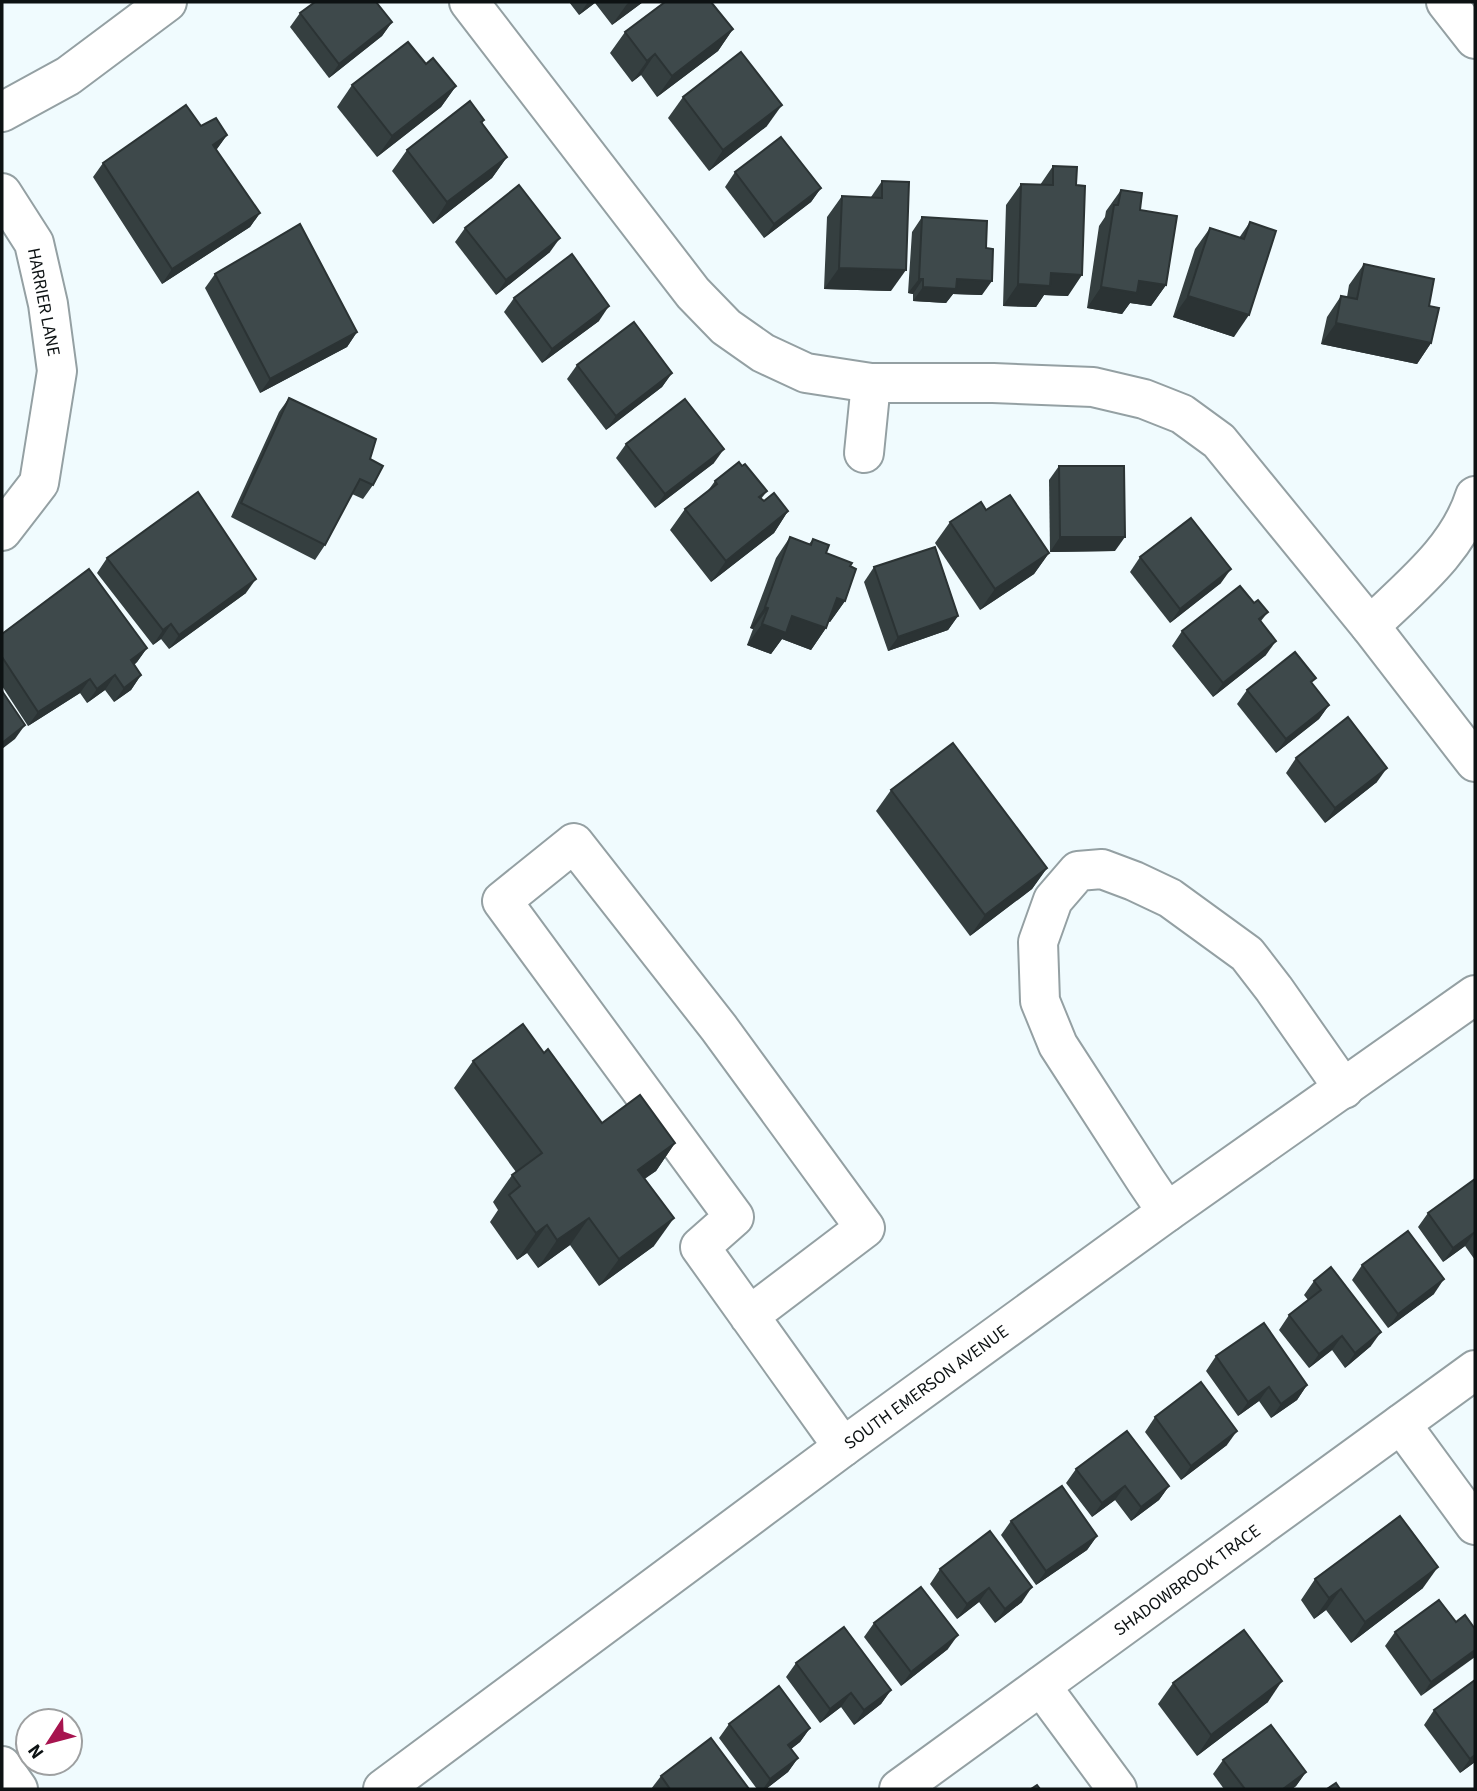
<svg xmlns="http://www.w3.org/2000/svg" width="1477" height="1791" viewBox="0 0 1477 1791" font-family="'Source Sans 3',sans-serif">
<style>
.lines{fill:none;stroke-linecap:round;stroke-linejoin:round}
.minor-casing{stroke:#94a0a3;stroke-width:42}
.minor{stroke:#fff;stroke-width:38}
.wall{fill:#353f40}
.shaded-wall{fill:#2b3334}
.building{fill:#3e494b;stroke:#2b3334;stroke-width:2}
.labels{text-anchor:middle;stroke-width:7;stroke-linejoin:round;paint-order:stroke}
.street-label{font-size:18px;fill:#0d1213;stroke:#fff}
</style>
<rect width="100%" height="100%" fill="#f0fbfe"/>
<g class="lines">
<g class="minor-casing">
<g id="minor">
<path d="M469,2l224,291 33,34 37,26 43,20 65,10h122l100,4 51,12 38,15 37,27 151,185 105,136"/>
<path d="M1446,2l29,37"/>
<path d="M2,112l66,-36 99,-74"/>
<path d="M2,193l32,50 14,61 9,67 -18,112 -37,48"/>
<path d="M864,453l7,-70"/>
<path d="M1370,626c40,-39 88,-76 105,-130"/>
<path d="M1167,1212l-21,-31 -88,-136 -18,-44 -2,-59 15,-42 25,-29 24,-2 32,12 36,17 77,56 27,35 70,100"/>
<path d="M749,1316l116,-88 -146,-200 -145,-185 -72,58 232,316 -34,30 143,200"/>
<path d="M1401,1424l74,101"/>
<path d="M1041,1686l76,103"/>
<path d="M2,1766l16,23"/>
<path d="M383,1789l460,-342 324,-235 308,-217"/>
<path d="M899,1789l576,-419"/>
</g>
</g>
<use href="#minor" class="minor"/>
</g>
<g class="wall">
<path d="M569,2h74l-31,23 -17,-22 -16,12z"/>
<path d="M300,13l92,9 -10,14 -53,42 -39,-51z"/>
<path d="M733,29l-15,22 -61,46 -16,-22 -9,7 -22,-29 15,-21z"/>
<path d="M426,64l30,22 -15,21 -64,50 -40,-50 15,-22z"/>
<path d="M683,97l84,29 -58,45 -41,-53z"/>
<path d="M484,120l-2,4 25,33 -15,21 -59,46 -41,-53 15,-21z"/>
<path d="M201,126l26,9 -11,15 44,63 -10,14 -88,57 -69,-107 10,-14z"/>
<path d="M1053,166l15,130 -24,-1 -8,12 -33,-1 3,-101 15,-21 19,1z"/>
<path d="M735,172l86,16 -10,14 -47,36 -39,-51z"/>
<path d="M882,181l9,110 -67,-2 3,-72 15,-21 29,1z"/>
<path d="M1121,190l19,20 26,75 -15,21 -21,-3 -8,11 -35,-6 12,-82 6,-9 1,-6z"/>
<path d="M922,217l60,78 -29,-1 -7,9 -33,-2v-7l-5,-1 4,-61z"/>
<path d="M1250,222l-16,115 -61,-20 22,-68 15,-21 29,10z"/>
<path d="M465,228l85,24 -54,43 -41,-53z"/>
<path d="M1364,264l65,42 2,37 -14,21 -96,-20 6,-27 14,-21 6,1 2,-12z"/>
<path d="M215,274l142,58 -10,15 -87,46 -55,-105z"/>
<path d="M514,298l85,23 -57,42 -38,-51z"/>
<path d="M577,365l95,8 -10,14 -56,43 -39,-51z"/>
<path d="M289,398l81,61 3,26 -10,14 -11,-5 -27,51 -10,15 -84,-43 48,-105z"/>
<path d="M626,444l88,19 -59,45 -39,-50z"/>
<path d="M1059,466l56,85 -65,1 -1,-72z"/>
<path d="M715,481l52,10 -6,8 3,2 24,10 -14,22 -63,49 -41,-52 15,-21 22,-17z"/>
<path d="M986,510l63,43 -15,21 -54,36 -45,-67 15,-21z"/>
<path d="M790,537l19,7 4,-5 13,14 24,13 -5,35 -15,21 -2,-1 -2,7 -15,22 -29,-11 -11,15 -24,-9 6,-16 -3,-1 26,-70z"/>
<path d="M1140,557l81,26 -51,40 -40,-51z"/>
<path d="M107,558l139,35 -77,56 -8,-10 -8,6 -56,-72z"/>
<path d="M874,567l84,49 -10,14 -60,21 -24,-69z"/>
<path d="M1254,603l14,9 -7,9 5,34 -53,42 -41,-51 10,-15z"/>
<path d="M2,634l145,14 -10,14 -3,3 7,10 -10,15 -17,12 -9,-12 -18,13 -7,-10 -52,33 -26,-40z"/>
<path d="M1312,684l17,21 -10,14 -43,34 -39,-49 10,-14z"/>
<path d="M1296,758l81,24 -52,41 -39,-50z"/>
<path d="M891,790l156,78 -15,21 -62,47 -94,-125z"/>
<path d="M544,1053l58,70 73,20 -19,28 -11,7 9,68 -55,40 -29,-41 -32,23 -11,-15 -10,7 -27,-38 8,-12 -5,-8 19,-27 4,-3 -62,-84 19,-27z"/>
<path d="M1475,1179v81l-10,-14 -22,16 -25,-35 10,-14z"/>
<path d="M1362,1265l72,29 -46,34 -36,-48z"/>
<path d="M1314,1281l57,65 -26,22 -13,-18 -23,18 -30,-38 10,-15 19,-15 -4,-5z"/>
<path d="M1216,1356l91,29 -10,15 -26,18 -12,-17 -21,15 -32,-45z"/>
<path d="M1155,1417l72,28 -46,35 -36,-48z"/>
<path d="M1076,1469l93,17 -10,14 -28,21 -16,-21 -23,17 -26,-34z"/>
<path d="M1011,1521l86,15 -10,14 -51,35 -35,-50z"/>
<path d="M940,1569l82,33 -27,21 -16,-21 -22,17 -27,-35z"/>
<path d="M1315,1579l108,9 -72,55 -25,-33 -12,9 -13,-19z"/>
<path d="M1456,1622l19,7 -54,67 -36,-50 10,-14z"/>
<path d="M874,1623l74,26 -47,37 -37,-49z"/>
<path d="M796,1663l95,27 -10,14 -27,21 -13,-18 -21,16 -34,-46z"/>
<path d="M1173,1683l95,19 -71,54 -39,-52z"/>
<path d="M1434,1710l41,52 -15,11 -36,-48z"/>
<path d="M729,1724l81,4 -10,14 -9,7 7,9 -10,14 -22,17h-9l-38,-51z"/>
<path d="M1223,1760l83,12 -10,14 -4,3h-68l-11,-15z"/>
<path d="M661,1776l88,13h-98z"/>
</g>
<g class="shaded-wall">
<path d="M588,2h8l-17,13z"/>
<path d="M630,2h13l-31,23 15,-21z"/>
<path d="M392,22l-10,14 -53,42 10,-14z"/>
<path d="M733,29l-15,22 -61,46 15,-21z"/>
<path d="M655,54l-14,21 -9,7 15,-21z"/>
<path d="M456,86l-15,21 -64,50 15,-21z"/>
<path d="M782,105l-15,21 -58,45 14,-21z"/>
<path d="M227,135l-10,14 -14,11 10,-15z"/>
<path d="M507,157l-15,21 -59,46 14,-22z"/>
<path d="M821,188l-10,14 -47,36 10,-14z"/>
<path d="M260,213l-10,14 -88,57 10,-15z"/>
<path d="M560,238l-10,14 -54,43 10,-15z"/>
<path d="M839,268l67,2 -15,21 -67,-2z"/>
<path d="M1051,273l31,2 -14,21 -24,-1 -8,12 -33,-1 15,-22z"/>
<path d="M919,279h4l-10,15 -5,-1z"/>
<path d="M957,279l35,2 -10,14 -29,-1 -7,9 -33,-2 10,-14z"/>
<path d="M1139,281l27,4 -15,21 -21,-3 -8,11 -35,-6 14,-21z"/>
<path d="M1188,296l61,19 -15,22 -61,-20z"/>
<path d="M609,306l-10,15 -57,42 10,-14z"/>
<path d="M1336,323l95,20 -14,21 -96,-20z"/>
<path d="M357,332l-10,15 -87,46 10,-14z"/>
<path d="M672,373l-10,14 -56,43 10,-14z"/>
<path d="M724,449l-10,14 -59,45 10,-14z"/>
<path d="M788,511l-14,22 -63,49 15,-21z"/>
<path d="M1060,537h65l-10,14 -65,1z"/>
<path d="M1049,553l-15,21 -54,36 15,-21z"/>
<path d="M1231,569l-10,14 -51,40 10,-14z"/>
<path d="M256,579l-10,14 -77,56 10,-14z"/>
<path d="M837,598l8,3 -15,21 -8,-3z"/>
<path d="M765,607l3,1 -15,21 -3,-1z"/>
<path d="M792,616l34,12 -15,22 -29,-11 -11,15 -24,-9 15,-21z"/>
<path d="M958,616l-10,14 -60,21 10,-14z"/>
<path d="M171,624l-10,15 -8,6 10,-15z"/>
<path d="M1276,641l-10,14 -53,42 10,-14z"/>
<path d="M147,648l-10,14 -16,13 10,-15z"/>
<path d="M115,675l-10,15 -18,13 10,-14z"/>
<path d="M141,675l-10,15 -17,12 10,-14z"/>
<path d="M90,679l-10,14 -52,33 10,-14z"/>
<path d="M1329,705l-10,14 -43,34 10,-14z"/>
<path d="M25,725l-10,14 -13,10v-6z"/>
<path d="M1387,768l-10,14 -52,41 10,-15z"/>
<path d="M1047,868l-15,21 -62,47 15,-21z"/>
<path d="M675,1143l-19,28 -37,26 19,-27z"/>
<path d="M589,1218l-19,27 -32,23 19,-28z"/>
<path d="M674,1218l-20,28 -55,40 20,-27z"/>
<path d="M547,1225l-20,28 -10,7 19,-27z"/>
<path d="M1475,1232l-10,14 -22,16 10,-14z"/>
<path d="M1444,1279l-10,15 -46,34 10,-14z"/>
<path d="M1381,1332l-10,14 -26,22 10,-15z"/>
<path d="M1342,1336l-10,14 -23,18 10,-14z"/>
<path d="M1307,1385l-10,15 -26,18 10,-14z"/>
<path d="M1269,1387l-10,14 -21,15 10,-14z"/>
<path d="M1237,1431l-10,14 -46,35 10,-14z"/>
<path d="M1125,1486l-10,14 -23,17 10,-14z"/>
<path d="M1169,1486l-10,14 -28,21 10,-14z"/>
<path d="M1097,1536l-10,14 -51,35 10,-14z"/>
<path d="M1438,1567l-15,21 -72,55 14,-21z"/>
<path d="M1032,1587l-10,15 -27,21 10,-14z"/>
<path d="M989,1588l-10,14 -22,17 10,-15z"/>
<path d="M1341,1589l-15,21 -12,9 15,-21z"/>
<path d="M958,1635l-10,14 -47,37 10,-14z"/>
<path d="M1475,1650v7l-54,39 10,-14z"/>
<path d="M1282,1681l-14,21 -71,54 14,-21z"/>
<path d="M891,1690l-10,14 -27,21 10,-15z"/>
<path d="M851,1693l-10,14 -21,16 10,-14z"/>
<path d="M810,1728l-10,14 -22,17 10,-14z"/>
<path d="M1475,1755v7l-15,11 10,-14z"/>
<path d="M798,1758l-10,14 -22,17h-3l7,-10z"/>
<path d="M1306,1772l-10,14 -4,3h-9z"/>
</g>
<g class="building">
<path d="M315,2h61l16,20 -53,42 -39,-51z"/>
<path d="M665,2h46l22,27 -61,47 -17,-22 -8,7 -22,-29z"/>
<path d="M408,42l18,22 7,-6 23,28 -64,50 -40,-51z"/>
<path d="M741,52l41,53 -59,45 -40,-53z"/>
<path d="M470,101l14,19 -3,2 26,35 -60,45 -40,-52z"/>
<path d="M186,105l15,21 15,-8 11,17 -14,10 47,68 -88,56 -69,-106z"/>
<path d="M781,137l40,51 -47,36 -39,-52z"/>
<path d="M1053,166l24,1 -1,18 9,1 -3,89 -31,-2 -1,13 -32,-2 3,-100 32,1z"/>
<path d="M882,181l27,1 -3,88 -67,-2 3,-72 40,2z"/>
<path d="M519,185l41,53 -54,42 -41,-52z"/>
<path d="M1121,190l21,3 -2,17 37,6 -11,69 -27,-4 -2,12 -36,-6 13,-82h4z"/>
<path d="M922,217l65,4 -1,27 7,1 -1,32 -35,-2 -1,10 -33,-2v-8h-4z"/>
<path d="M1250,222l26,9 -27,84 -61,-19 22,-68 34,11z"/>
<path d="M300,224l57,108 -87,47 -55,-105z"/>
<path d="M572,254l37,52 -57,43 -38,-51z"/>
<path d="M1364,264l70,15 -5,27 10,2 -8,35 -95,-20 5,-27 16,3z"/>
<path d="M634,322l38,51 -56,43 -39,-51z"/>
<path d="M289,398l87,41 -6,20 13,7 -10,19 -13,-6 -35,66 -84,-42z"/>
<path d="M685,399l39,50 -59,45 -39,-50z"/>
<path d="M739,462l3,4 3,-2 22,27 -8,6 5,4 10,-8 14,18 -62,50 -41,-52 32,-25 -2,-3z"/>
<path d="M1059,466h65l1,71h-65z"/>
<path d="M198,492l58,87 -77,56 -8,-11 -8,6 -56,-72z"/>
<path d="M1010,495l39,58 -54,36 -45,-67 31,-20 5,8z"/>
<path d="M1191,518l40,51 -51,40 -40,-52z"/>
<path d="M790,537l21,8 2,-6 16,6 -3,8 26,10 -2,3 6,3 -11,32 -8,-3 -11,30 -34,-12 -6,17 -24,-9 6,-16 -3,-1z"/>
<path d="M935,547l23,69 -60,21 -24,-70z"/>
<path d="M89,569l58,79 -16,12 10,15 -17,13 -9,-13 -18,14 -7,-10 -52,33 -36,-55v-23z"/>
<path d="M1240,586l14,17 4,-3 10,12 -9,7 17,22 -53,42 -41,-52z"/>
<path d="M1295,652l21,26 -5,4 18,23 -43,34 -39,-49z"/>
<path d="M2,691l23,34 -23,18z"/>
<path d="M1348,717l39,51 -52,40 -39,-50z"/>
<path d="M953,743l94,125 -62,47 -94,-125z"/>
<path d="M523,1024l21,29 4,-4 54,74 38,-28 35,48 -37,27 36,48 -55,41 -30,-41 -32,22 -10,-15 -11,8 -27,-38 11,-9 -8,-11 30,-22 -69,-92z"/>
<path d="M1475,1179v53l-22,16 -25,-35z"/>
<path d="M1408,1231l36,48 -46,35 -36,-49z"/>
<path d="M1331,1267l50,65 -26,21 -13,-17 -23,18 -30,-39 32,-25 -7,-9z"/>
<path d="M1264,1323l43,62 -26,19 -12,-17 -21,15 -32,-46z"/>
<path d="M1201,1382l36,49 -46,35 -36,-49z"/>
<path d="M1127,1431l42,55 -28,21 -16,-21 -23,17 -26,-34z"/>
<path d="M1062,1486l35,50 -51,35 -35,-50z"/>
<path d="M1400,1516l38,51 -73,55 -24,-33 -12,9 -14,-19z"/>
<path d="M990,1531l42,56 -27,22 -16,-21 -22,16 -27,-35z"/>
<path d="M921,1587l37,48 -47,37 -37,-49z"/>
<path d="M1439,1600l17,22 9,-7 10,14v21l-44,32 -36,-50z"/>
<path d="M844,1627l47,63 -27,20 -13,-17 -21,16 -34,-46z"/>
<path d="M1244,1630l38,51 -71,54 -38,-52z"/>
<path d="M1475,1680v75l-5,4 -36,-49z"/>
<path d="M779,1686l31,42 -22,17 10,13 -28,21 -41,-55z"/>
<path d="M1271,1725l35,47 -23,17h-38l-22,-29z"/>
<path d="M711,1738l38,51h-79l-9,-13z"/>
<path d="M1336,1783l4,6h-13z"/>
<path d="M1037,1785l3,4h-9z"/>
</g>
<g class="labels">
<g class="street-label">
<text transform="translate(44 302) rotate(79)" y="6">HARRIER LANE</text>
<text transform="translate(926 1387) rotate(-36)" y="6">SOUTH EMERSON AVENUE</text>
<text transform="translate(1187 1580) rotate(-36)" y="6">SHADOWBROOK TRACE</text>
</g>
</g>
<rect width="1477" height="1791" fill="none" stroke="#0d1213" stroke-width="7"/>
<g transform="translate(49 1742) rotate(234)"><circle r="33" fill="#ffffff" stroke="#9ea0a1" stroke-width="2"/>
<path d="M0-5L12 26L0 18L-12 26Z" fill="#a7144f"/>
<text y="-10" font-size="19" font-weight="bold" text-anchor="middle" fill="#0d1213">N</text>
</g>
</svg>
